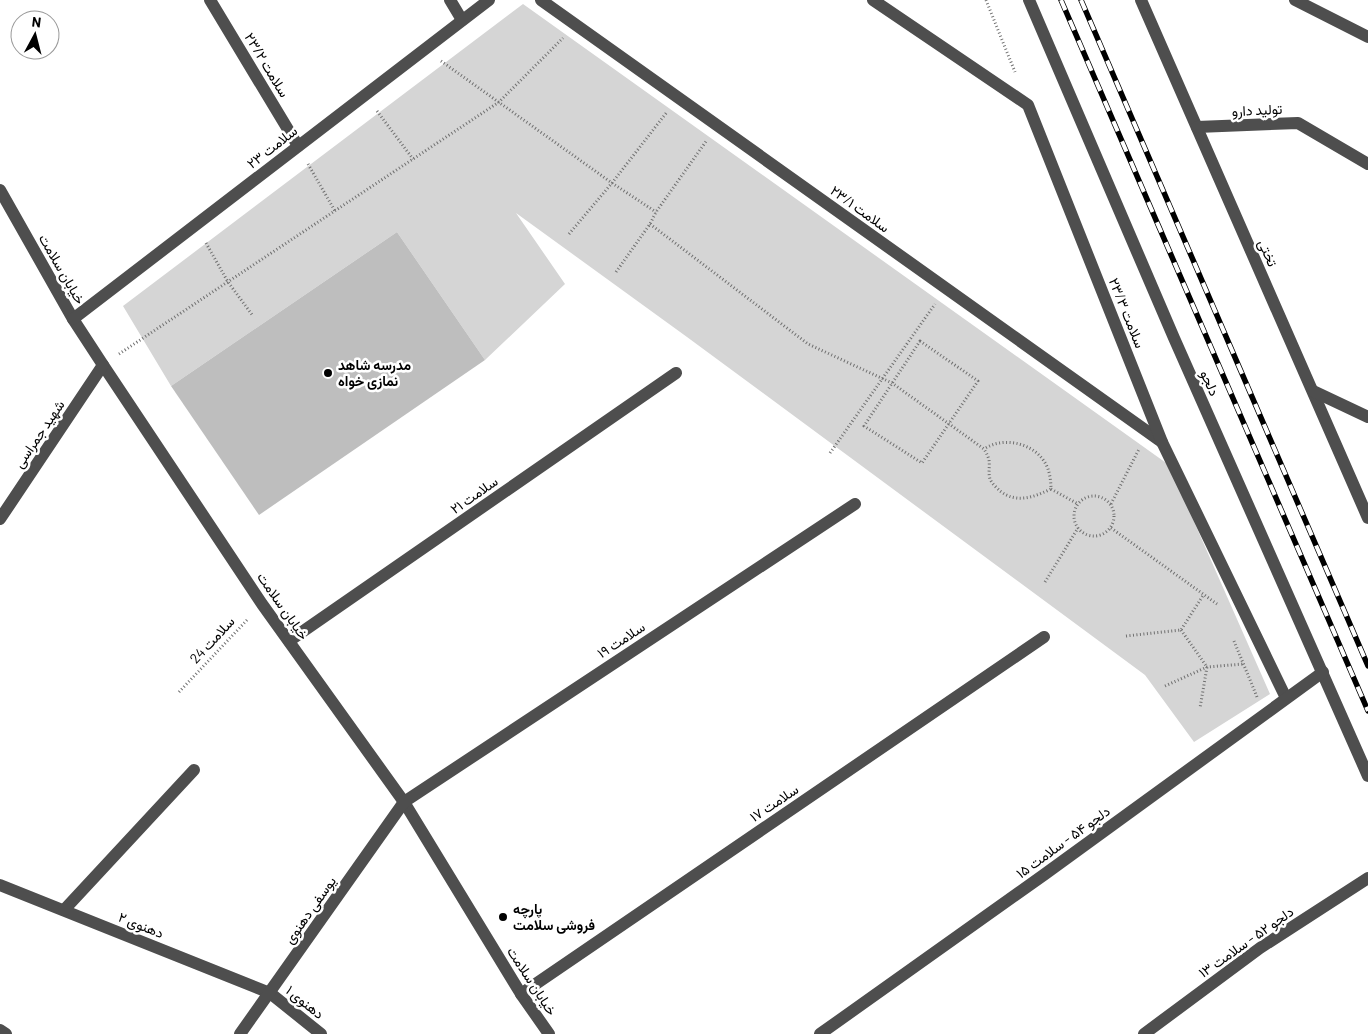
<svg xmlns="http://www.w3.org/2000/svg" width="1368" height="1034" viewBox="0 0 1368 1034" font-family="Barlow,Vazirmatn,sans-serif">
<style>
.green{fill:#d5d5d5}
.building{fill:#bebebe}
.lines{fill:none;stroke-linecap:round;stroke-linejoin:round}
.path{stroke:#707070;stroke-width:3;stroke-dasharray:1 2.5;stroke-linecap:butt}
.minor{stroke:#4e4e4e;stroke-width:12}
.rail-casing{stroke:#000;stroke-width:5.5}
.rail{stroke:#fff;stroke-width:4;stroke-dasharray:11;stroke-linecap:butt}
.poi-dot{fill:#000;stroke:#fff;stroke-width:2}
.labels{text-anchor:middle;stroke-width:5;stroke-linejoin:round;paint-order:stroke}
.street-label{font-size:14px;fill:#000;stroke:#fff}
.poi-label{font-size:14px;font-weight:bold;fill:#000;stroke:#fff;text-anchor:start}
</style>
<rect width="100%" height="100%" fill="#fff"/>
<path class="green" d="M523,4l646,461 101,229 -76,48 -49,-67 -458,-338 -171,-124 49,71 -80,76 -88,-128 -226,154 -48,-80z"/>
<path class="building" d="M397,232l88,128 -226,155 -88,-129z"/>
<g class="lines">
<g class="path">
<path d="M986,0l29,72"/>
<path d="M441,61l171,122 44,29"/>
<path d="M377,111l36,48"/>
<path d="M308,164l27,47"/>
<path d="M650,224l158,120 84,39 92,66c2,3 4,7 5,11 1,6 -1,13 1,19 2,5 7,9 10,12 17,13 34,6 51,-2 0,-7 -1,-14 -3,-20 -9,-25 -43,-34 -64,-20"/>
<path d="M569,234l43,-51 55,-71"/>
<path d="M206,243l22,39 25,34"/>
<path d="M616,272l34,-48 6,-12 51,-72"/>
<path d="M920,341l58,40 -56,82 -58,-37z"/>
<path d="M119,354l380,-252 64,-64"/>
<path d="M830,453l105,-149"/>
<path d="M1051,489l27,15"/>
<circle cx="1094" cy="516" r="20"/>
<path d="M1111,504l28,-55"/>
<path d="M1111,528l106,76"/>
<path d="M1045,582l33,-54"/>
<path d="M1181,630l26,37 -7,41"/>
<path d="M1126,636l55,-6 23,-36"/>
<path d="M1234,641l23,56"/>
<path d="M1165,686l42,-19 36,-3"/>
<path d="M179,692l69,-73"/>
</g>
<g class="minor">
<path d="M210,0l88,146"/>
<path d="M450,0l12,20"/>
<path d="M541,0l621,442"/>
<path d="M873,0l155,105 134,337 124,256"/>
<path d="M1029,0l145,338 194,438"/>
<path d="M1141,0l227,518"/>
<path d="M1295,0l73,37"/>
<path d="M1197,127l101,-4 70,41"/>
<path d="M0,190l73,129 30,46 159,239 142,198 117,192 28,40"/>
<path d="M73,319l416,-319"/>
<path d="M1313,391l55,26"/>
<path d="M0,519l103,-154"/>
<path d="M289,641l387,-268"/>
<path d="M0,885l270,108 51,41"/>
<path d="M64,910l130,-140"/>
<path d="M521,994l523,-357"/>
<path d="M0,1030l6,4"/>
<path d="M240,1034l164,-232 451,-298"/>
<path d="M820,1034l225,-160 278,-202"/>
<path d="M1144,1034l116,-86 108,-70"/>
</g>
<g class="rail-casing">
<g id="rail">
<path d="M1061,0l307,711"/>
<path d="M1081,0l287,666"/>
</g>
</g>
<use href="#rail" class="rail"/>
</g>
<g class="poi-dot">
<circle cx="328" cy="373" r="5"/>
<circle cx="503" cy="917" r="5"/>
</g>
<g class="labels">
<g class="street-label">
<text transform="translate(267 65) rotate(59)" y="5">سلامت ۲۳/۲</text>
<text transform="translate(1257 110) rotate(-3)" y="5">تولید دارو</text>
<text transform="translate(272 147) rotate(-38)" y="5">سلامت ۲۳</text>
<text transform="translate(860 209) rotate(36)" y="5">سلامت ۲۳/۱</text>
<text transform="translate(1268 253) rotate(66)" y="5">تختی</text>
<text transform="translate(62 269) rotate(60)" y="5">خیابان سلامت</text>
<text transform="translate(1127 313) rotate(68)" y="5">سلامت ۲۳/۳</text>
<text transform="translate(1210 383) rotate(66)" y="5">دلجو</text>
<text transform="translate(39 434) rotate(-56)" y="5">شهید جمراسی</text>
<text transform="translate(474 495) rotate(-35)" y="5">سلامت ۲۱</text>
<text transform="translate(283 606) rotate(55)" y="5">خیابان سلامت</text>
<text transform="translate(212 640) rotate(-47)" y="5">سلامت 24</text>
<text transform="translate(621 640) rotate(-33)" y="5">سلامت ۱۹</text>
<text transform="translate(774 803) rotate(-34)" y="5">سلامت ۱۷</text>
<text transform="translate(1063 842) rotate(-36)" y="5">دلجو ۵۴ - سلامت ۱۵</text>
<text transform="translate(310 910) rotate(-55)" y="5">یوسفی دهنوی</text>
<text transform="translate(141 925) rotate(22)" y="5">دهنوی ۲</text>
<text transform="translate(1246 942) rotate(-35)" y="5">دلجو ۵۲ - سلامت ۱۳</text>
<text transform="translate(532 981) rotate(57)" y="5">خیابان سلامت</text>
<text transform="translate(305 1002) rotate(39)" y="5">دهنوی ۱</text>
</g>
<g class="poi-label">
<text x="338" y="370">مدرسه شاهد<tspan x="338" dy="16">نمازی خواه</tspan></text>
<text x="513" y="914">پارچه<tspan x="513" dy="16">فروشی سلامت</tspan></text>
</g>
</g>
<g transform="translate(35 35) rotate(7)"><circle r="24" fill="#ffffff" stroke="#999999"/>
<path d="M0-4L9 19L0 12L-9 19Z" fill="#000000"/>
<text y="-8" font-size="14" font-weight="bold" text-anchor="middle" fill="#000000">N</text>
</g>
</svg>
